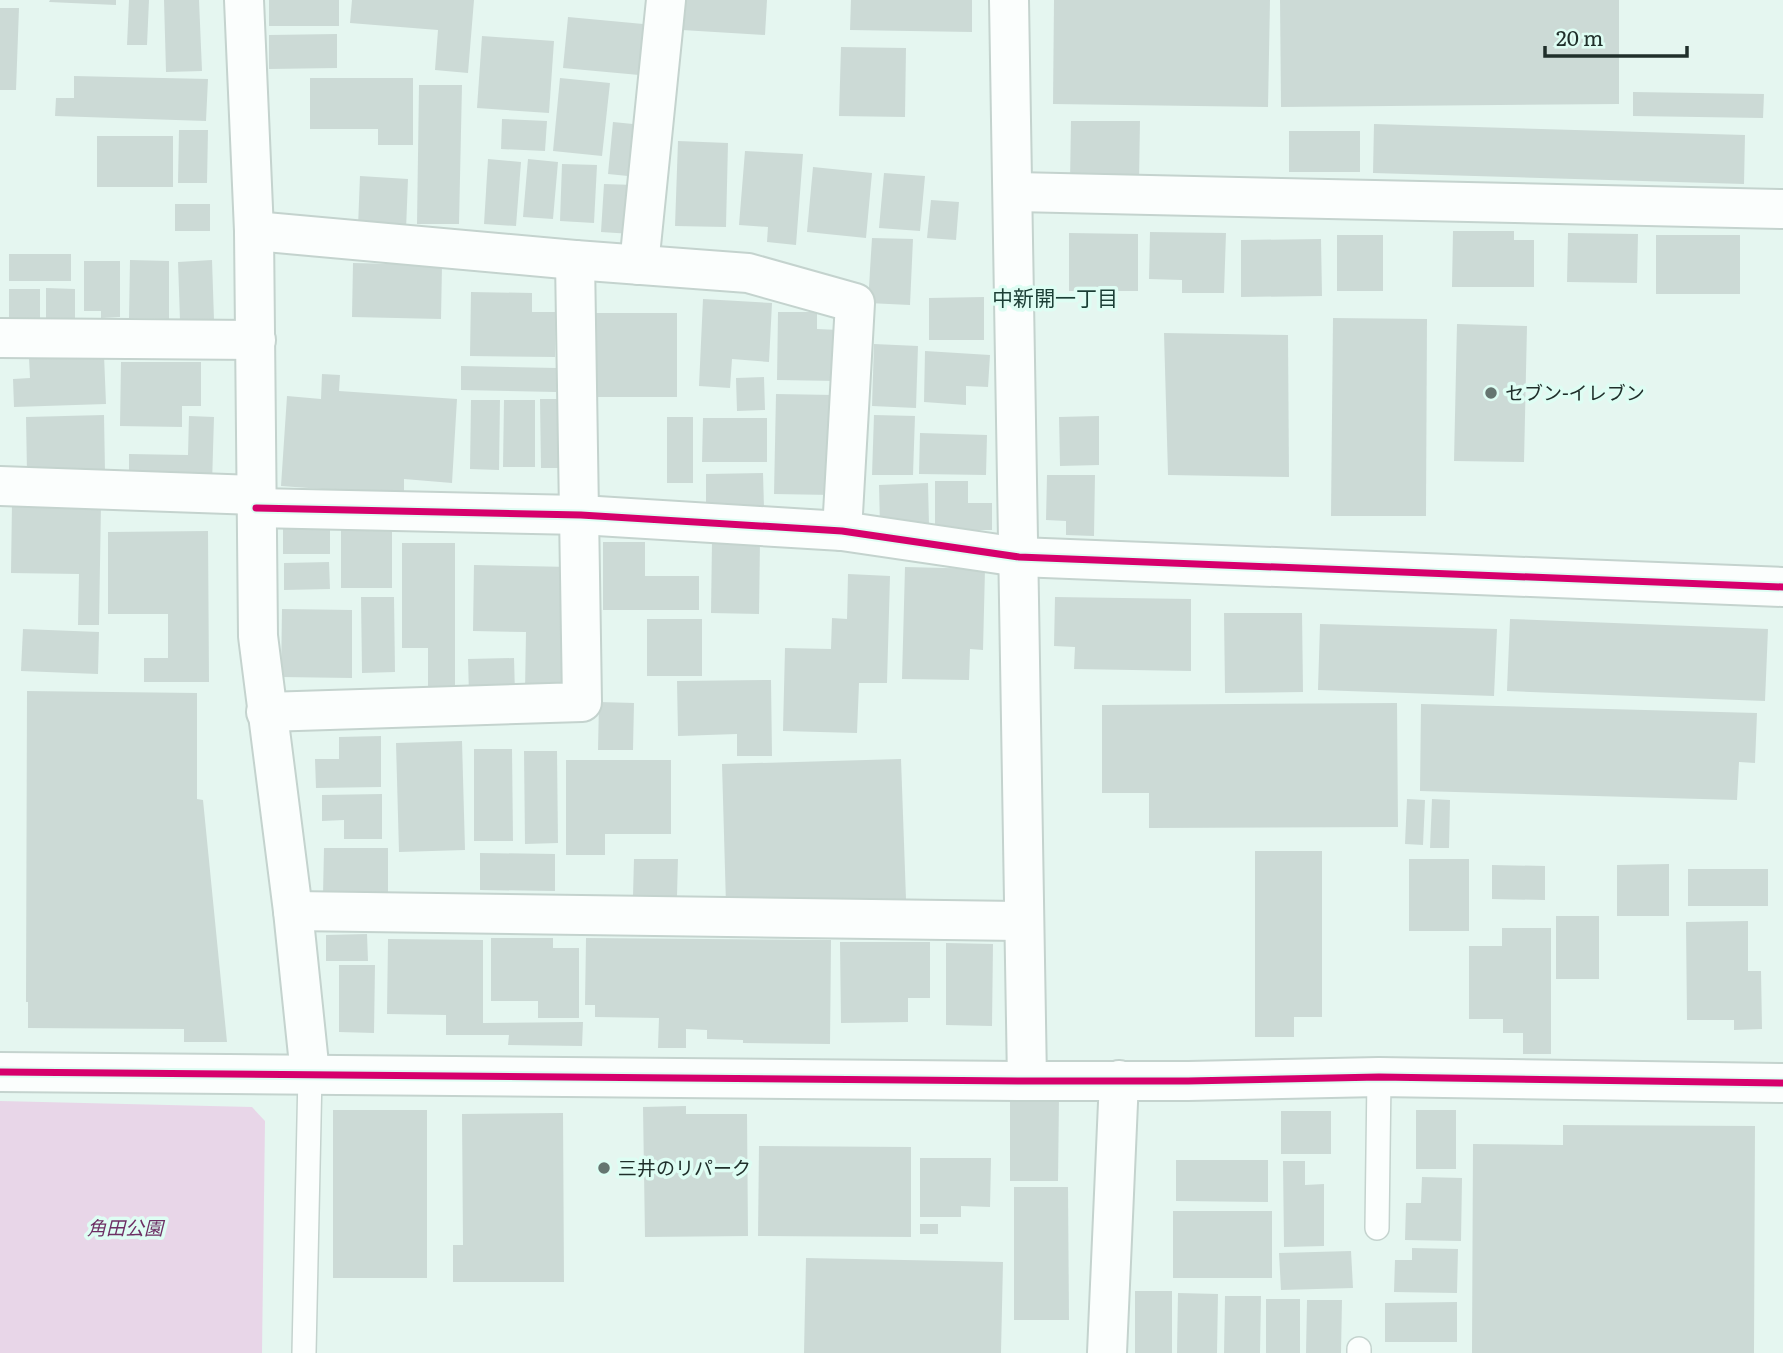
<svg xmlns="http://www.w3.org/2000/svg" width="1783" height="1353" viewBox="0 0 1783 1353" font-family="Literata,'Noto Sans JP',serif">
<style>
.green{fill:#e8d6e8}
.building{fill:#ccdad6}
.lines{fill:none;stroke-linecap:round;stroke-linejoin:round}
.lane-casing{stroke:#c4d3ce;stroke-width:26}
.street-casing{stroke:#c4d3ce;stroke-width:42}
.secondary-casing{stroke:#c4d3ce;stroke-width:42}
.lane{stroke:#fbfefd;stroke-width:23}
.street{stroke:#fbfefd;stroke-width:38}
.secondary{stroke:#fbfefd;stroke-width:38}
.cycleway-casing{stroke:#defdf3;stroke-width:11}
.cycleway{stroke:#d6006c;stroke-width:7}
.poi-dot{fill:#657570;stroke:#defdf3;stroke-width:2.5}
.labels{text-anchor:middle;stroke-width:7;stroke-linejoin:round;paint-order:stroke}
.poi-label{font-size:19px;fill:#202f2b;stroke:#defdf3;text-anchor:start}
.park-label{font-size:19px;font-style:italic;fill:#6d2f64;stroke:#defdf3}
.neighbourhood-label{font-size:21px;fill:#1b3e35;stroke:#defdf3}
</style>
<rect width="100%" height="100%" fill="#e5f6f0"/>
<path class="green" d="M0,1101l252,6 13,14 -3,232h-262z"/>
<g class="building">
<path d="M50,0h66v5l-67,-3z"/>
<path d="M129,0h20l-2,45h-20z"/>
<path d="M164,0h35l3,71 -36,1z"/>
<rect x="269" y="0" width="70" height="26"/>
<path d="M352,0h122l-6,73 -33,-3 3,-40 -88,-7z"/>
<path d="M684,0h83l-2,35 -83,-5z"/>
<path d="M851,0h121v32l-122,-2z"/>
<path d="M1054,0h216l-2,107 -215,-3z"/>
<path d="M1280,0h339v104l-338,3z"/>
<path d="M0,8h19l-3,82h-16z"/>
<path d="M568,17l86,8 -4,51 -87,-8z"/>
<path d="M337,34v34l-68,1v-34z"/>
<path d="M482,36l72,5 -5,72 -72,-5z"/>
<path d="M841,47l65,1 -1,69 -66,-1z"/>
<path d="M74,76l134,3 -2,42 -151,-5 1,-18h18z"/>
<path d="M310,78h103v67h-35v-16h-68z"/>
<path d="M560,78l50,5 -8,73 -49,-5z"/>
<path d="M419,85h43l-3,139h-42z"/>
<path d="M1633,92l131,2 -1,24 -130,-2z"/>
<path d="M502,119l45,2 -2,30 -44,-2z"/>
<path d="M1071,121h69l-1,61h-69z"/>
<path d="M613,122l30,3 -5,52 -30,-3z"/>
<path d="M1374,124l371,11 -1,49 -371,-11z"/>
<path d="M179,130h29l-1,53h-29z"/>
<rect x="1289" y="131" width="71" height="41"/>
<rect x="97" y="136" width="76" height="51"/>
<path d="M678,141l50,2 -2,84 -51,-1z"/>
<path d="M745,151l58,3 -7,91 -29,-3 1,-15 -29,-2z"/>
<path d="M488,159l33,3 -5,64 -32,-2z"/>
<path d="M528,159l30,3 -5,57 -30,-2z"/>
<path d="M562,164l35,1 -3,58 -34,-2z"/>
<path d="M813,167l59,6 -6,65 -59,-6z"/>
<path d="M884,173l41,3 -5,55 -41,-3z"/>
<path d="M360,176l48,3 -2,51 -48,-3z"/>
<path d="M604,184l31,1 -3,49 -31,-2z"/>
<path d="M931,200l28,2 -3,38 -29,-2z"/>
<rect x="175" y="204" width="35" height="27"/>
<path d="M1453,231h61v9h20v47h-82z"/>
<path d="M1150,232l76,1 -2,60h-42v-13l-33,-1z"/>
<path d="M1069,233l69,1v57h-69z"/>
<path d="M1568,233l70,1 -1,49 -70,-1z"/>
<rect x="1337" y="235" width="46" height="56"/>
<rect x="1656" y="235" width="84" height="59"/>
<path d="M872,238l41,1 -3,66 -42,-2z"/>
<path d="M1321,239l1,57 -81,1v-57z"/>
<rect x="9" y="254" width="62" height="27"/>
<path d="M130,260l39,1v58l-40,-1z"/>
<path d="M212,260l2,60 -34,1 -2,-59z"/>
<path d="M84,261h36v56l-19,1v-7h-17z"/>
<path d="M353,263l89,2 -1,54 -89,-2z"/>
<path d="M46,288l29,1v34h-29z"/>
<rect x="9" y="289" width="31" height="33"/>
<path d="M471,292l61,1v19h24l-1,45 -85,-1z"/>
<path d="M984,297v43h-55v-42z"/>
<path d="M703,299l69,4 -3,59 -37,-3 -2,29 -31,-2z"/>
<path d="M778,312h39v17l22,1 -1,51 -61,-1z"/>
<rect x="591" y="313" width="86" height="84"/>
<path d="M1333,318l94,1 -1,197h-95z"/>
<path d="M1457,324l70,2 -3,136 -70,-1z"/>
<path d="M1164,333l124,2 1,142 -121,-2z"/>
<path d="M874,344l44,2 -2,62 -44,-2z"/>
<path d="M925,351l65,4 -2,32 -22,-1v19l-42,-3z"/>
<path d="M104,355l2,49 -92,3 -1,-28 17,-1 -1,-20z"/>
<path d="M121,362h80v44h-19v21l-62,-1z"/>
<path d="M461,366l96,2 -1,24 -95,-2z"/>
<path d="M322,374l18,1 -1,16 118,8 -5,84 -48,-4v16l-123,-9 6,-90 34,3z"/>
<path d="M764,377l1,33 -28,1 -1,-33z"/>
<path d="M776,394l58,1 -2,100 -58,-1z"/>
<path d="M540,399h28l2,69h-29z"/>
<path d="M471,400h29l-1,70 -29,-1z"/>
<path d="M504,400h31v67h-32z"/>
<path d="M104,415l1,57 -78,1 -1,-56z"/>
<path d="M874,415l41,1 -2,59h-41z"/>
<path d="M189,416l25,1 -2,67 -83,-1v-29l59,1z"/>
<path d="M1099,416v49l-39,1 -1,-49z"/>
<rect x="667" y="417" width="26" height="66"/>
<path d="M703,418h64v44h-65z"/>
<path d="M920,433l67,2 -1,40 -67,-1z"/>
<path d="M763,473l1,35 -58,1v-35z"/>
<path d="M1047,475h48l-1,61 -28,-1v-14l-20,-1z"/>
<path d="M935,481h33v22h24v27h-57z"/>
<path d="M928,483l1,42 -49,1 -1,-41z"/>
<path d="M12,502l89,2 -2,121h-21l1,-51 -68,-1z"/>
<rect x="283" y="526" width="47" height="28"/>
<rect x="341" y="526" width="51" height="62"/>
<path d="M208,531l1,151h-65v-24h24v-44h-60v-82z"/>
<path d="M712,541h48l-1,73 -48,-1z"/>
<path d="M603,542h42v34h54v34h-96z"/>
<path d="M402,543h53v143h-27v-38h-26z"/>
<path d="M329,562l1,27 -46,1v-27z"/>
<path d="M474,565l98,2 -2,124h-45l1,-59 -53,-1z"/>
<path d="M905,567l80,2 -2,81 -13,-1 -1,31 -67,-1z"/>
<path d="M848,574l42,2 -3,107h-28l-2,50 -74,-2 2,-83 46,1 1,-31 15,1z"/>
<path d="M361,597h33l1,75 -33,1z"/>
<path d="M1055,597l136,2v72l-117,-2 1,-22 -21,-1z"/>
<path d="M282,609l70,1v68l-71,-1z"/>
<path d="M1224,613h78l1,79 -78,1z"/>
<rect x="647" y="619" width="55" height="57"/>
<path d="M1510,619l258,10 -3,72 -258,-10z"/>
<path d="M1320,624l177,5 -3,67 -176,-6z"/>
<path d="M23,629l76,3 -1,42 -77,-3z"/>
<path d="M514,658l1,36 -46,1 -1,-36z"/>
<path d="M771,680l1,76h-35v-22l-59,2 -1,-55z"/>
<path d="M27,691l170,2v106l6,1 24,242h-43v-13l-156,-1v-26h-2z"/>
<path d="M599,702l35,1 -1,47h-35z"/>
<path d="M1397,703l1,124 -249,1v-35h-47v-88z"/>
<path d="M1421,704l336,9 -2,50 -16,-1 -2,38 -317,-9z"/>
<path d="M381,736v51l-65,1 -1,-29h24v-22z"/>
<path d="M462,741l3,109 -66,2 -3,-109z"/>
<path d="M474,749h38l1,92h-39z"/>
<path d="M524,751h33l1,92 -33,1z"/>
<path d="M901,759l5,140 -180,6 -4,-141z"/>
<path d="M566,760h105v74h-66v21h-39z"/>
<path d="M382,794v45h-38v-19l-22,1v-26z"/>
<path d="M1407,799l18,1 -2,45 -18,-1z"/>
<path d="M1432,799l18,1 -1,48h-19z"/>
<path d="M324,848h64v47h-65z"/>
<path d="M1255,851h67v166h-28v20h-39z"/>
<path d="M480,853l75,1v37l-75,-1z"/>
<path d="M634,859h44l-1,37h-44z"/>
<rect x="1409" y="859" width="60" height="72"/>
<path d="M1669,864v52h-52v-51z"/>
<path d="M1492,865l53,1v34l-53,-1z"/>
<rect x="1688" y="869" width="80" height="37"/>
<rect x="1556" y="916" width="43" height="63"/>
<path d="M1748,921v50h13l1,58 -28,1v-10h-47l-1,-98z"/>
<path d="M1502,928h49v126h-28v-21h-20v-14h-34v-73h33z"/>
<path d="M367,934l1,27h-42v-26z"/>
<path d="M491,938h62v10h26v70h-41v-17h-47z"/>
<path d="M586,938l245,2 -1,104 -87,-1v-3l-36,-1v-9l-21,-1v19h-28l1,-30 -64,-1v-12h-10z"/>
<path d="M388,939l95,1v83l100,-1 -1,24 -74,-1 1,-10h-63v-20l-59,-1z"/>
<path d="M840,942h90v56h-22v24l-67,1z"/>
<path d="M946,943l47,1 -1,82 -46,-1z"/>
<path d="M339,965h36l-1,68 -35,-1z"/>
<path d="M1010,1098h49l-1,83h-48z"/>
<path d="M686,1106v8h61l1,122 -103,1 -2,-130z"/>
<rect x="333" y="1110" width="94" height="168"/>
<rect x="1416" y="1110" width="40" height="59"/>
<rect x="1281" y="1111" width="50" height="43"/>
<path d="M563,1113l1,169h-111v-37h10l-1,-131z"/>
<path d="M1563,1125l192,1 -1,227h-282l1,-209 90,1z"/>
<path d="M759,1146l152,1v90l-153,-1z"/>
<path d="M920,1158h71l-1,49 -29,-1v11h-41z"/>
<path d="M1176,1160h92v42l-92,-1z"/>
<path d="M1283,1161h22v24l19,-1v62l-40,1z"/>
<path d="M1422,1177l40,1 -1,63 -56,-1 1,-37h15z"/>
<path d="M1014,1187h54l1,133h-55z"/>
<rect x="1173" y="1211" width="99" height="67"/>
<rect x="920" y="1224" width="18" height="10"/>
<path d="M1412,1248l46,1 -1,44 -63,-1 1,-32h17z"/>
<path d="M1351,1251l2,37 -72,2 -2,-37z"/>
<path d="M806,1258l197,4 -2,91h-197z"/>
<rect x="1135" y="1291" width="37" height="62"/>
<path d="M1178,1293l40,1 -1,59h-40z"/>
<path d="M1225,1296h36l-1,57h-36z"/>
<rect x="1266" y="1299" width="34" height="54"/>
<path d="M1307,1300h35l-1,53h-35z"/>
<path d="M1457,1302v40h-72v-39z"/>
</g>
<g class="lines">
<g class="lane-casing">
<g id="lane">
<path d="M1377,1228l2,-151"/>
<path d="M304,1353l6,-279"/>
<path d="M1359,1353v-4"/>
</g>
</g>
<g class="street-casing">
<g id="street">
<path d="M244,0l10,231 4,405 35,275 17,163"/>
<path d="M1009,0l18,1081"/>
<path d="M1014,192l769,17"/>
<path d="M254,231l321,29 173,13 107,30 -13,228"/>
<path d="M639,265l27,-265"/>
<path d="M0,338l256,2"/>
<path d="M0,486l256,9"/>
<path d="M256,508l325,7 261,16 177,26 764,30"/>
<path d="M266,712l316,-10 -7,-442"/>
<path d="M293,911l731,10"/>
</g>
</g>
<g class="secondary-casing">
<g id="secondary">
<path d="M0,1072l1027,9h161l191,-4 404,6"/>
<path d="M1107,1353l12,-273"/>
</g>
</g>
<use href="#lane" class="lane"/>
<use href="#street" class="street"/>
<use href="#secondary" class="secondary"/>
<g class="cycleway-casing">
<g id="cycleway">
<path d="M256,508l325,7 261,16 177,26 764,30"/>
<path d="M0,1072l1027,9h161l191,-4 404,6"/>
</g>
</g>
<use href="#cycleway" class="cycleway"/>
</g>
<g class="poi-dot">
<circle cx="1491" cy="393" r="7"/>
<circle cx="604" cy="1168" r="7"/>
</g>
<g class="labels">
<g class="poi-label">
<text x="1505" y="400">セブン-イレブン</text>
<text x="618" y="1175">三井のリパーク</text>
</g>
<g class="park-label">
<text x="125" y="1235">角田公園</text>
</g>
<g class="neighbourhood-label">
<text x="1055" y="306">中新開一丁目</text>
</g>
</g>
<path d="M1545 46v10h142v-10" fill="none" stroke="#202f2b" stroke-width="3.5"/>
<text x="1556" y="46" font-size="21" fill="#202f2b" stroke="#defdf3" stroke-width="5" paint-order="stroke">20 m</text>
</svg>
